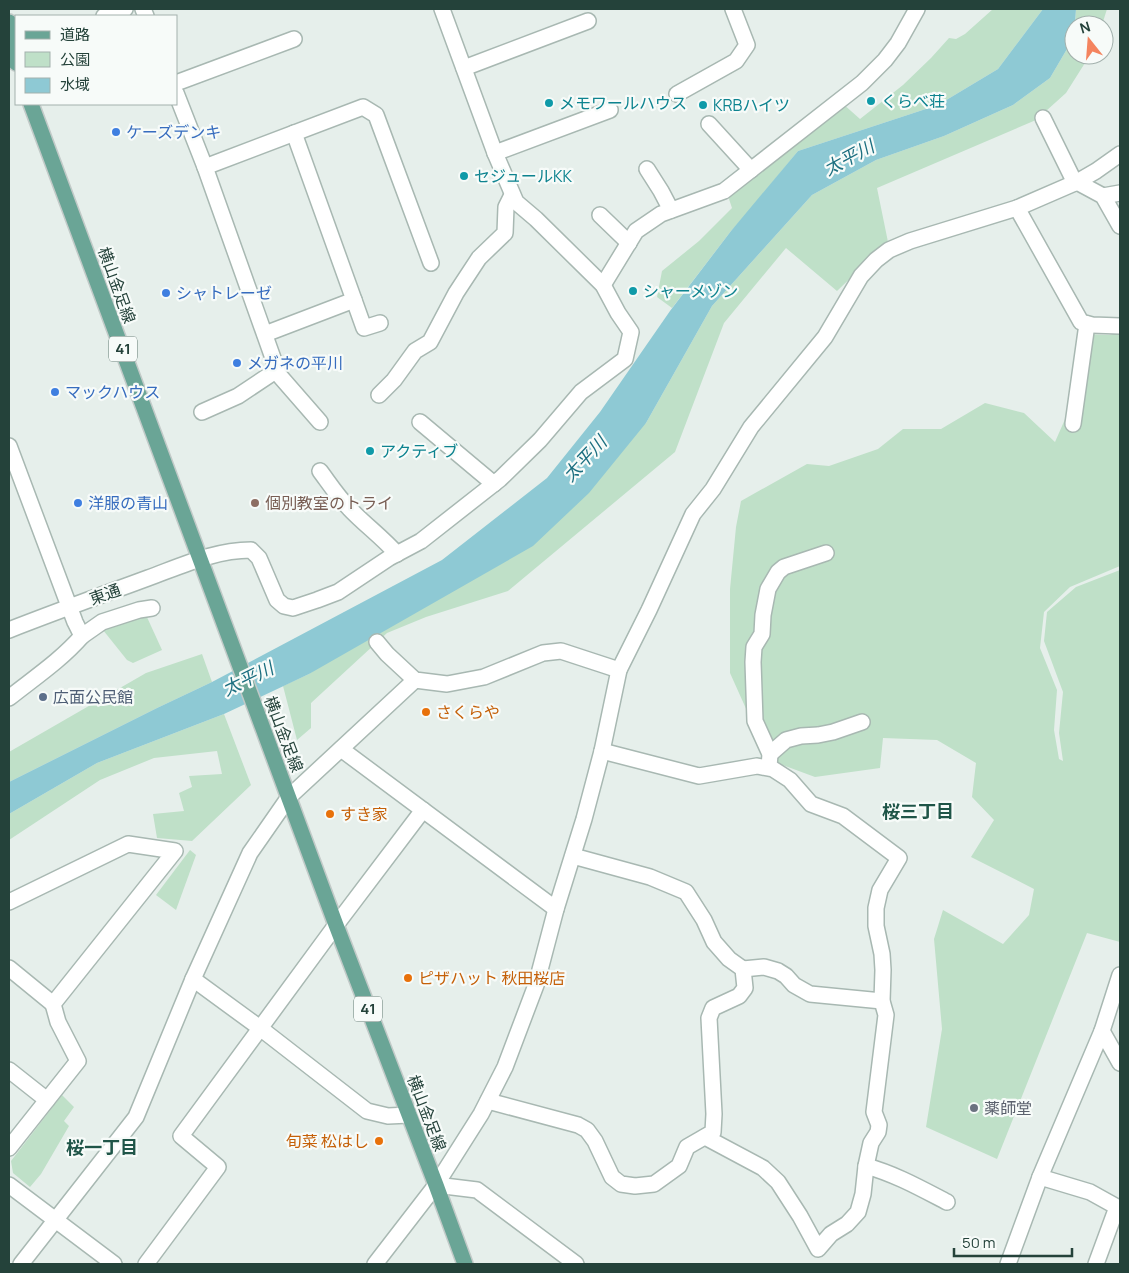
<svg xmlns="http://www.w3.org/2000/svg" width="1129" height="1273" viewBox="0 0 1129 1273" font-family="Manrope,'Noto Sans JP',sans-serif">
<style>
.green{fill:#bfe0c8}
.water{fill:#8ec9d4}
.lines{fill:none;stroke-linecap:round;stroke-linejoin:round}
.minor-casing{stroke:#a8b8b2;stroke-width:18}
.major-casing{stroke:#c2cac8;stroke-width:18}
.minor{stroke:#fff;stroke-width:15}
.major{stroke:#6aa596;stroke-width:15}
.culture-dot{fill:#0f9aa8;stroke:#f7fbf9;stroke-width:2}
.shop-dot{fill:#3f7fe0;stroke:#f7fbf9;stroke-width:2}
.education-dot{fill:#8d6e63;stroke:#f7fbf9;stroke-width:2}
.service-dot{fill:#5c6f8a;stroke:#f7fbf9;stroke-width:2}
.food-dot{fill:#e8710a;stroke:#f7fbf9;stroke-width:2}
.worship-dot{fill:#6b7280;stroke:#f7fbf9;stroke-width:2}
.labels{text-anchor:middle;stroke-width:4.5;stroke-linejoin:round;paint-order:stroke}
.shield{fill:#f7fbf9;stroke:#637a73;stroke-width:1}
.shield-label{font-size:15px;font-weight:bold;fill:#24423a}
.culture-label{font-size:16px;fill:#0d838f;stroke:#f7fbf9;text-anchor:start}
.shop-label{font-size:16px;fill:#366cbe;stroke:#f7fbf9;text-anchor:start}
.street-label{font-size:16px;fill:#24423a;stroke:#f7fbf9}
.education-label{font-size:16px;fill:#785e54;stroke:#f7fbf9;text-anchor:start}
.service-label{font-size:16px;fill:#4e5e75;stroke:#f7fbf9;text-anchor:start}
.food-label{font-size:16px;fill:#c56008;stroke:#f7fbf9;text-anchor:start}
.worship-label{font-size:16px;fill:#5b616d;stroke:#f7fbf9;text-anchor:start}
.water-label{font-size:18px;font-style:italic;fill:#1c6f80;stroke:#f7fbf9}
.neighbourhood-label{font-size:18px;font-weight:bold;fill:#1f5548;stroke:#f7fbf9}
</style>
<rect width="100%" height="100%" fill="#e6efeb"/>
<g class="green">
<path d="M993,9h50l-45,60 -60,36 -140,46 -49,60 -18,20 -59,77 -15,-11 5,-26 37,-30 33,-33 -3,-9 2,-7 111,-89 18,16 43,-34 28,-27 18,-20 7,1 9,-5z"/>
<path d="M1076,9h31l-5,16h-27z"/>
<path d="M1074,37v18h16l-24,38 -30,27 -159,68 11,54 -51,49 -51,-43 -62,75 -49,129 -167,139 -82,26 -39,16 -76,70v25l-14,12 -14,-54 26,-12 337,-251 66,-117 100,-111 64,-35 68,-24 69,-31 37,-27z"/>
<path d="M1120,332v234l-50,21 -26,25 -4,36 17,42 -3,40 5,29 4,2 -4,-28 4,-41 -19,-51 3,-29 29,-25 44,-17v372l-33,-9 -90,226 -71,-32 16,-98 -8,-90 9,-29 60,34 26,-29 5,-26 -63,-32 23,-37 -22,-23 4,-34 -39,-23 -54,-2 -3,30 -65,9 -46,-17 -39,-87v-84l6,-62 5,-26 66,-37 22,2 49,-17 25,-20h38l44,-26 39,10 31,29 18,-41 10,-67 26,1z"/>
<path d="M146,615l16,35 -29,13 -6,-3 -24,-30z"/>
<path d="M202,654l10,28 -55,26 -148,74v-30l137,-79z"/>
<path d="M224,714l27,71 -59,56 -35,-3 -4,-24 31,-3 -5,-18 13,-6 -3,-11 33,-2 -5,-23 -63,7 -54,22 -91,60v-26l88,-51z"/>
<path d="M190,850l6,5 -20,55 -20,-15z"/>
<path d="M62,1095l12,12 -10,14 5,5 -28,48 -11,13 -17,-14 -2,-12z"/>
</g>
<path class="water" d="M1043,9h33l-2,28 -24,41 -37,27 -69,31 -68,24 -64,35 -100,111 -66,117 -57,70 -56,53 -224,128 -85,40 -127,49 -88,51v-32l148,-74 55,-26 230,-122 105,-82 53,-66 70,-101 61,-80 67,-80 140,-46 60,-36z"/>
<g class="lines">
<g class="minor-casing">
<g id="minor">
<path d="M143,9l3,7"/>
<path d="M104,16l21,-7"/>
<path d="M464,68l124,-47"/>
<path d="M176,83l118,-44"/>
<path d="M176,93l29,74 74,208 41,47"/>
<path d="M677,94l59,-33 11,-16 -14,-36"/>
<path d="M1043,118l32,65"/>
<path d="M709,124l42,46"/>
<path d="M495,153l115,-43"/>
<path d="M205,167l158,-60 13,8 55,148"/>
<path d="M647,169l14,22 10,19"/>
<path d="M1077,182l26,14 17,30"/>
<path d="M1103,196l17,-3"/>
<path d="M1017,208l64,114 11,3 28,1"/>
<path d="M600,215l29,28"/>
<path d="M603,285l33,-54 25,-17 63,-23 138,-108 23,-23 13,-17 19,-34"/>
<path d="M354,300l10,28 16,-5"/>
<path d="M265,334l89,-34 -60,-167"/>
<path d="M379,395l15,-15 21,-29 15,-9 26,-49 23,-35 26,-25 1,-26 6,-12"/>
<path d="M202,412l36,-16 39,-26"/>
<path d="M420,422l74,62"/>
<path d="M1073,424l14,-100"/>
<path d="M9,446l66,176 7,14c-22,25 -48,42 -73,62"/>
<path d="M320,471c9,12 18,26 29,37 15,16 33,29 48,46"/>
<path d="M9,630c46,-18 93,-35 139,-52 33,-12 67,-28 103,-28l8,8 18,42 7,6 9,2 24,-8 21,-8 51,-34 32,-17 79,-62 40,-39 41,-48 44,-33 6,-27 -13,-19 -15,-28 -67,-66 -20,-17 -21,-49 -53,-144"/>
<path d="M82,636l20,-14 37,-12 13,-2"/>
<path d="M377,642l10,12 28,26 32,4 37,-7 59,-24 18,-2 58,19"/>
<path d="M341,749l215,160"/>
<path d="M602,751l97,25 58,-10 16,3 17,11 21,24 32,12 56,42 -19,32 -4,18v18l6,28 1,16 -1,31 4,14 -12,97 5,13 -1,7 -7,11 -5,23 -3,28 -5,18 -11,12 -16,10 -13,15 -18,-33 -22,-34 -15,-14 -58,-31"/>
<path d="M770,754l16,-14 15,-4 17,-1 15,-3 29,-10"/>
<path d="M769,767l1,-13 -15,-33 -2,-59 1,-15 8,-13 1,-19 5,-26 10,-17 6,-5 42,-14"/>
<path d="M9,902l119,-58 47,7 -122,153 5,18 20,39 -69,87"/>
<path d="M9,968l44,36"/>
<path d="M743,969l21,-2 14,4 8,5 8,9 16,9 72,7"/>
<path d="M193,979l67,49 107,83 21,5 21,-1"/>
<path d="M1102,1031l18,32"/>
<path d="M9,1070l38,30"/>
<path d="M488,1101l90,24 9,5 8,11 17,36 9,7 14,2 19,-2 25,-18 8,-19 26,-15 1,-18 -5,-96 4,-10 26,-12 6,-8 -2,-19 -14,-10 -15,-17 -10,-22 -18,-28 -36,-15 -77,-21"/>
<path d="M866,1166c29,8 54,22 81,36"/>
<path d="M1040,1177l50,15 27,15 -21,57"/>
<path d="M9,1185l105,79"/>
<path d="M436,1185l41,5 99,74"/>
<path d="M21,1264l115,-147 57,-138 57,-126 39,-56 126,-117"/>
<path d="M146,1264l72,-97 -37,-31 155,-211 87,-115"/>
<path d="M375,1264l61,-79 45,-71 24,-47 31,-82 20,-76 28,-90 18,-68 17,-81 30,-60 44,-96 20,-25 38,-62 74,-90 36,-61 15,-16 13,-10 21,-9 107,-33 60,-26 19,-11 24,-17"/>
<path d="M1008,1264l32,-87 62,-146 18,-56"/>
</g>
</g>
<g class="major-casing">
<g id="major">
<path d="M9,22l2,29 5,12"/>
<path d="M31,104l305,821 100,260 29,79"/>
</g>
</g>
<use href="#minor" class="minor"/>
<use href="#major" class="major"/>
</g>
<g class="culture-dot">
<circle cx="871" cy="101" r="5"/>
<circle cx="549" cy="103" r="5"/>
<circle cx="703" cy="105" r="5"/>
<circle cx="464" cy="176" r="5"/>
<circle cx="633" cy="291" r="5"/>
<circle cx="370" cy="451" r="5"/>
</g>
<g class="shop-dot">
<circle cx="116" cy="132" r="5"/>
<circle cx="166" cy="293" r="5"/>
<circle cx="237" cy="363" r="5"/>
<circle cx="55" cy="392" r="5"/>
<circle cx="78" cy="503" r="5"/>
</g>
<circle class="education-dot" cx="255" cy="503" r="5"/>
<circle class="service-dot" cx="43" cy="697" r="5"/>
<g class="food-dot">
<circle cx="426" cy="712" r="5"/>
<circle cx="330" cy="814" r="5"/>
<circle cx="408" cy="978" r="5"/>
<circle cx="379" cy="1141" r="5"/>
</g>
<circle class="worship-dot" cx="974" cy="1108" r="5"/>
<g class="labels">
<g class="shield">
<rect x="109" y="336.5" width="28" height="25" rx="4"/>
<rect x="354" y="996.5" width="28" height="25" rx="4"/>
</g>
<g class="shield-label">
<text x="123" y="354">41</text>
<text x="368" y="1014">41</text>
</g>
<g class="culture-label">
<text x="881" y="107">くらべ荘</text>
<text x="559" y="109">メモワールハウス</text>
<text x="713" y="111">KRBハイツ</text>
<text x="474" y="182">セジュールKK</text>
<text x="643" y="297">シャーメゾン</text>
<text x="380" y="457">アクティブ</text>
</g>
<g class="shop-label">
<text x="126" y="138">ケーズデンキ</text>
<text x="176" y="299">シャトレーゼ</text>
<text x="247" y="369">メガネの平川</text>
<text x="65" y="398">マックハウス</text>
<text x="88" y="509">洋服の青山</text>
</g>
<g class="street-label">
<text transform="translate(117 285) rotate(70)" y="6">横山金足線</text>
<text transform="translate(105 594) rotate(-20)" y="6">東通</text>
<text transform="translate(284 734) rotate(69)" y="6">横山金足線</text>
<text transform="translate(427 1113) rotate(69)" y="6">横山金足線</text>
</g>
<g class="education-label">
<text x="265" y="509">個別教室のトライ</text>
</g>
<g class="service-label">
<text x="53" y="703">広面公民館</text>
</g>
<g class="food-label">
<text x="436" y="718">さくらや</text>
<text x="340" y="820">すき家</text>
<text x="418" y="984">ピザハット 秋田桜店</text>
<text x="369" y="1147" text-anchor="end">旬菜 松はし</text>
</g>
<g class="worship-label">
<text x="984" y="1114">薬師堂</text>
</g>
<g class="water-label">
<text transform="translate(849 158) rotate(-28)" y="6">太平川</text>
<text transform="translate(585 459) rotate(-47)" y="6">太平川</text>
<text transform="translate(248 679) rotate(-26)" y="6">太平川</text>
</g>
<g class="neighbourhood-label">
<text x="918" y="818">桜三丁目</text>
<text x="102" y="1154">桜一丁目</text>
</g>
</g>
<rect width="1129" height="1273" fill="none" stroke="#24423a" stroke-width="20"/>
<rect x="15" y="15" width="162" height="90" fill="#f7fbf9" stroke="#a3b1ad"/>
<rect x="25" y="31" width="25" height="8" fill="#6aa596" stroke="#a3b1ad"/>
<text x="60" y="40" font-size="15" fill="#24423a">道路</text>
<rect x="25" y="52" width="25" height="15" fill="#bfe0c8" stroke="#a3b1ad"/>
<text x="60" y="65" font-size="15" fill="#24423a">公園</text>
<rect x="25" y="78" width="25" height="15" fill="#8ec9d4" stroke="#a3b1ad"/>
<text x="60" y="90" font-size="15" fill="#24423a">水域</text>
<g transform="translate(1089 40) rotate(343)"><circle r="24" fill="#f7fbf9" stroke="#a3b1ad"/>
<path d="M0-4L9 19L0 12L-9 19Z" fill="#f4845f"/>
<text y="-8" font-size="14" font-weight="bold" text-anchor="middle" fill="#24423a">N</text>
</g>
<path d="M954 1248v8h118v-8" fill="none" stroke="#24423a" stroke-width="2.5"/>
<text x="962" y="1248" font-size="15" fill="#24423a" stroke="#f7fbf9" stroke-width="4" paint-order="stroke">50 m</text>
</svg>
